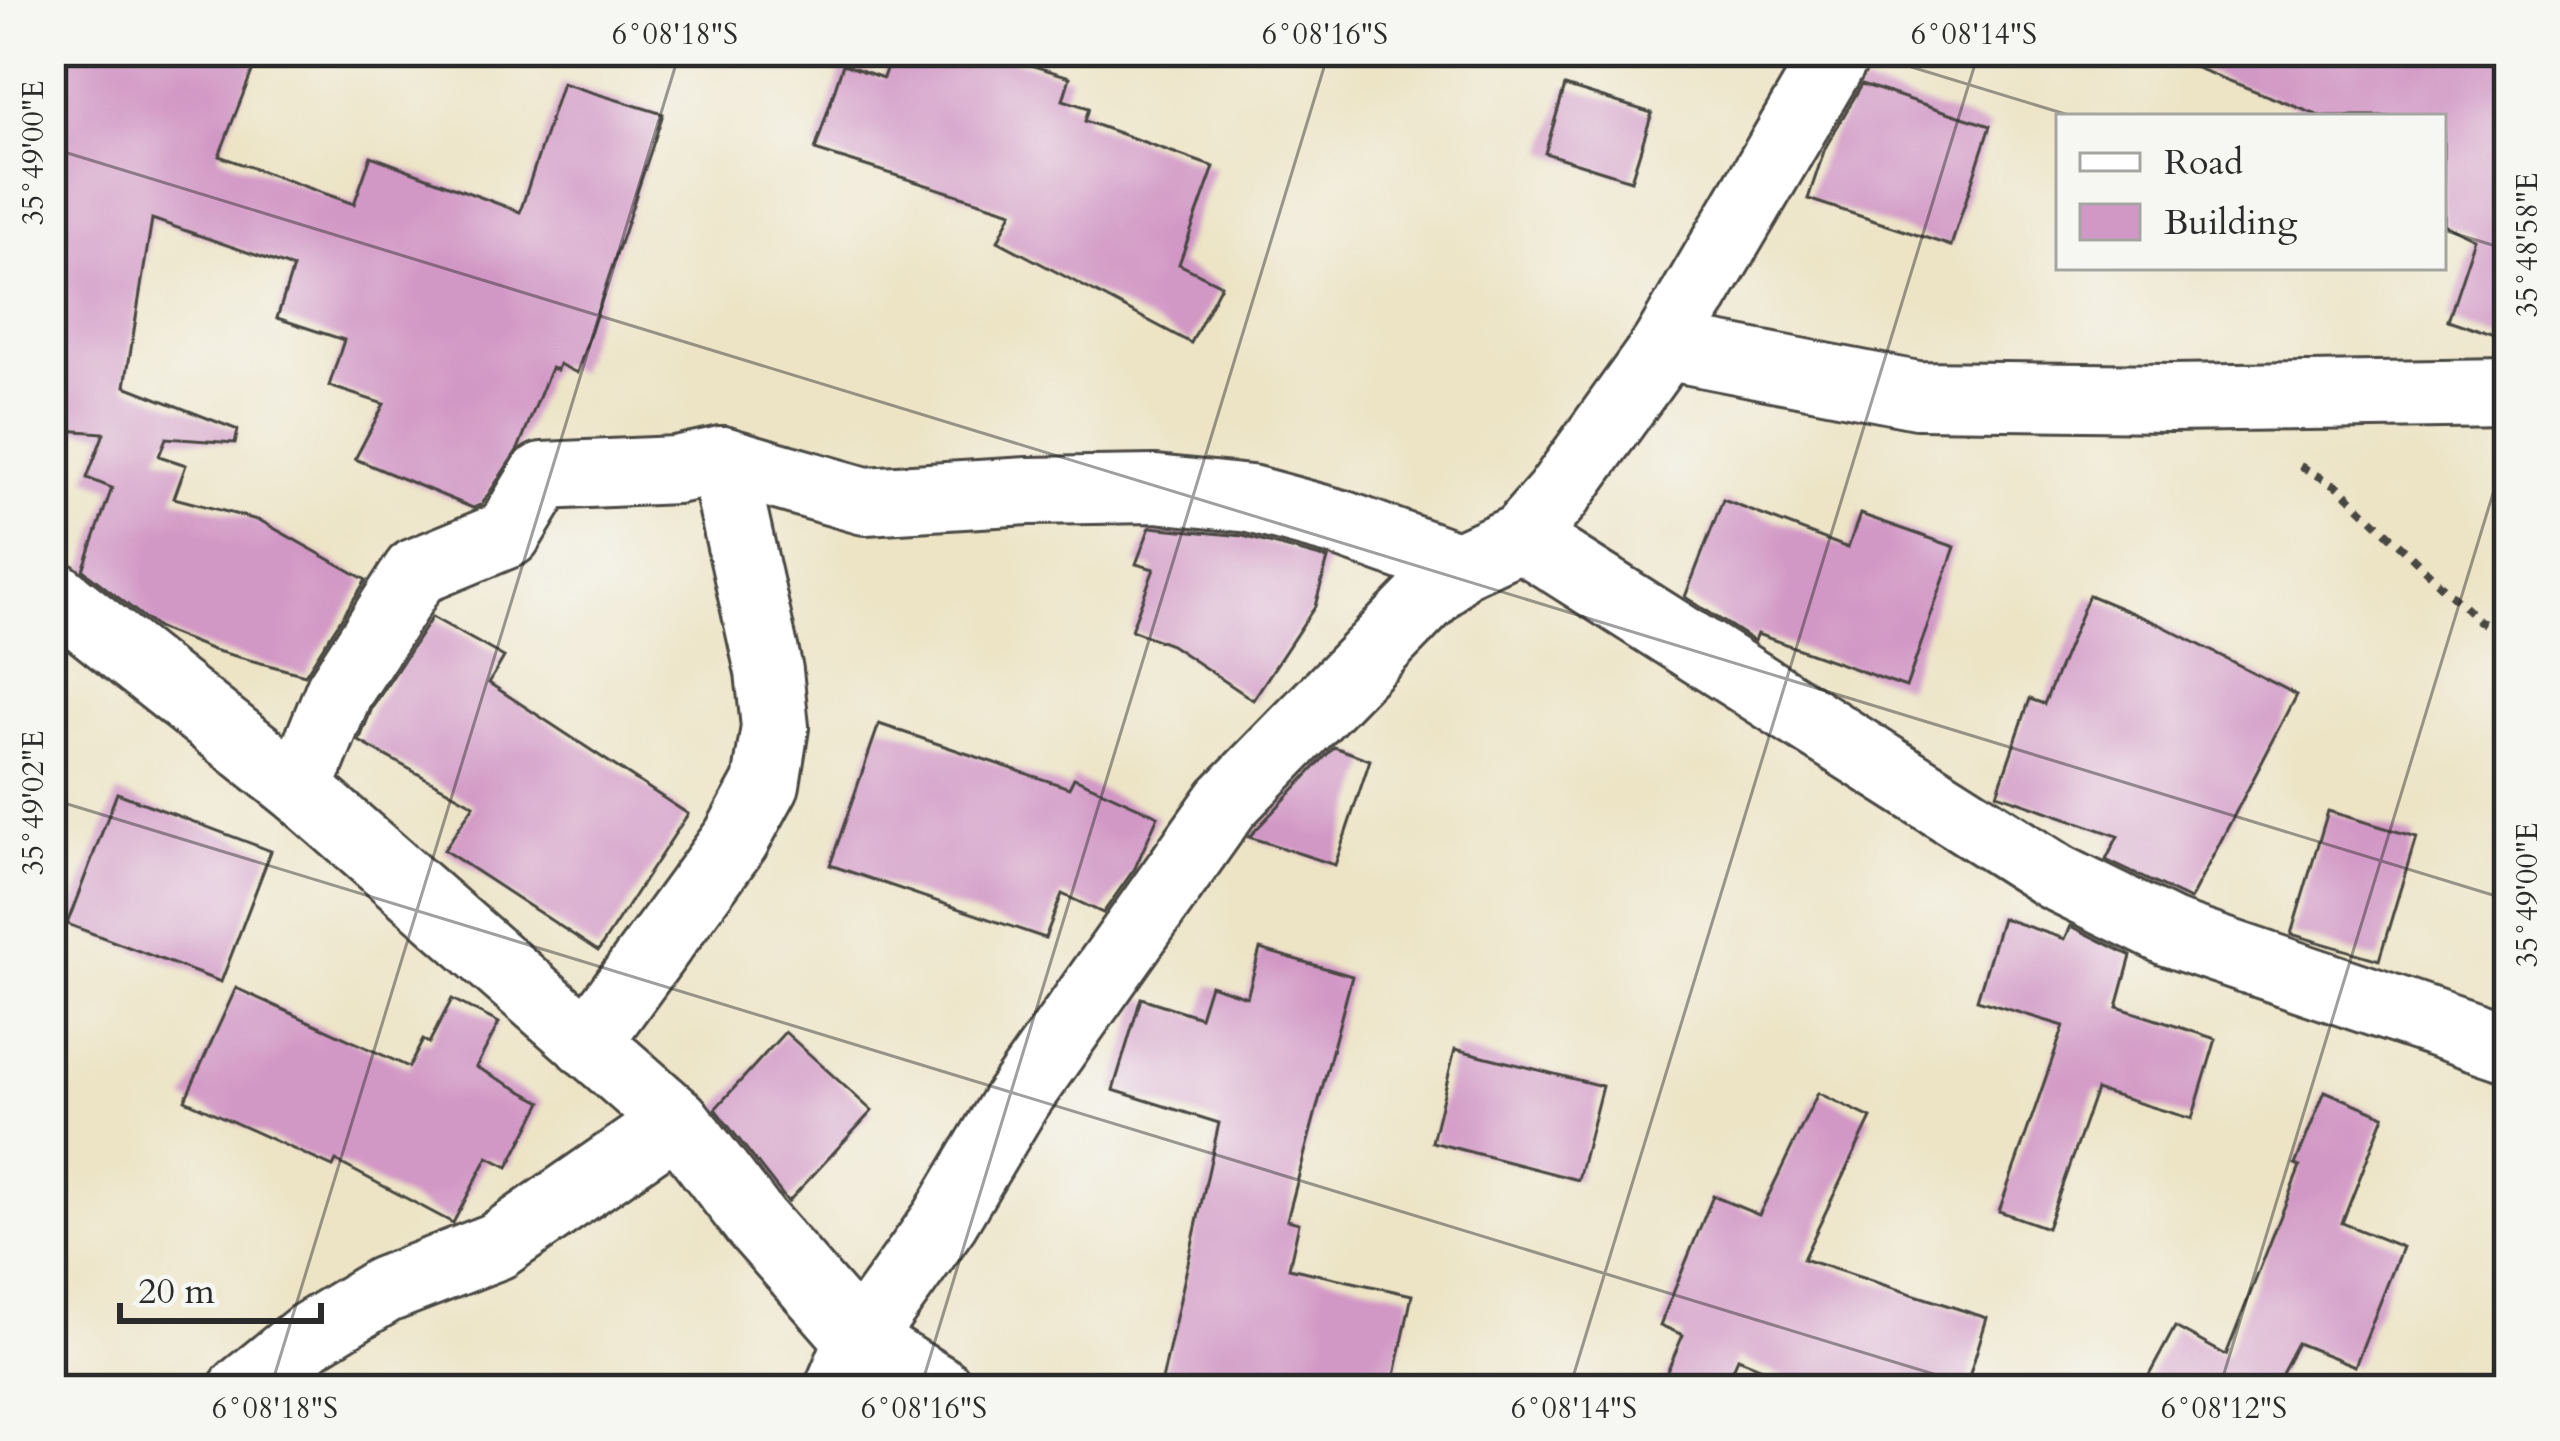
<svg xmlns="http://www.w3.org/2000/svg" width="2560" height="1441" viewBox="0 0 2560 1441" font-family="Cardo,serif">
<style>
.building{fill:#d197c5}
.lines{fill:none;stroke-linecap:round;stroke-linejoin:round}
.minor-casing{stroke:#484742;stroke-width:72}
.path{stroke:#484742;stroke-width:8;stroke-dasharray:9 9;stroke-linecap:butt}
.minor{stroke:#fff;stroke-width:66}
.ticks{fill:none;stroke:#2b2b2b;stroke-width:3;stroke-opacity:0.45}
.neatline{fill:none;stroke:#2b2b2b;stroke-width:4.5}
.ticks-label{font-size:30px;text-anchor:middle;fill:#2b2b2b}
</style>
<rect width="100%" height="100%" fill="#f6f6f2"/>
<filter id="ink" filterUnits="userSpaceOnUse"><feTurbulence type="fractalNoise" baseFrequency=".00833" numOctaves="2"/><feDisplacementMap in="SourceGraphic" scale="24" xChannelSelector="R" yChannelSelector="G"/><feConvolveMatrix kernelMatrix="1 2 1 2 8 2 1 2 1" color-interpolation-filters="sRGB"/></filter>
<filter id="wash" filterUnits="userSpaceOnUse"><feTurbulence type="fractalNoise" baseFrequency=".004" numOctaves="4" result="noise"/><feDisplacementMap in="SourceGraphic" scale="48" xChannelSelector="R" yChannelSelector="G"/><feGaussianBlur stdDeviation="2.7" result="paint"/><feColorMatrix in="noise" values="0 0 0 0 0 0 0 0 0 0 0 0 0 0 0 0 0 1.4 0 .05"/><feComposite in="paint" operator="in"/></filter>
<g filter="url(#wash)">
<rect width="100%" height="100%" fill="#ede4c6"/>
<g id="blocks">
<g class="building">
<path d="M51,51h209l-41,105 135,48 17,-48 149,56 42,-129 101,31 -86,259 -18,-9 -2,6 -6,-2 -33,81 -36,55 -9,4 -118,-49 29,-55 -55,-18 15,-46 -67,-22 16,-50 -141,-49 -27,167 113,44 -3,13 -69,-5 -7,18 27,9 -12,33 87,23 105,59 -61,95 -92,-25 -56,-22 -74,-58 29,-82 -25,-10 17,-45 -53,-4z"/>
<path d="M892,51h92l86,26 -7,23 26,8 -4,13 129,46 -35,97 42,21 -30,58 -193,-102 14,-29 -197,-62 28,-86 40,14z"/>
<path d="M2163,51h346v290l-61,-21 27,-81 -32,-15v-107h-121l-159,-62z"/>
<path d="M1862,84l128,42 -39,120 -143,-47 17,-51z"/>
<path d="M1565,86l87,27 -21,67 -86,-27z"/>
<path d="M1723,500l125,48 12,-34 95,33 -49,140 -149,-53 -3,7 -69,-44z"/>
<path d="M1150,527l93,9 85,23 -13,47 -62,94 -82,-55 -40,-15 23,-61 -18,-5z"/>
<path d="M2089,595l70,29 138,71 -107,205 -84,-40 12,-24 -121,-42 33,-95 14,5z"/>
<path d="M432,617l72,40 -15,26 199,131 -90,137 -154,-101 30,-45 -115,-64 13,-33z"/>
<path d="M879,724l190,64 5,-10 84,38 -23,52 -32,45 -41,-19 -17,44 -215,-73z"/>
<path d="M1334,747l36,13 -35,105 -86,-28z"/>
<path d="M117,793l154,58 -50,131 -154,-58z"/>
<path d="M2328,811l88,26 -37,123 -88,-26z"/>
<path d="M2002,918l63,21 6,-13 60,30 -14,51 99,32 -24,80 -96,-29 -49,138 -48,-17 65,-185 -87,-26z"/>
<path d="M1260,949l92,27 -65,244 12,3 -10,45 123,27 -20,95h-232l59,-267 -106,-33 28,-92 59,19 10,-32 37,12z"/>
<path d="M236,988l173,79 14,-27 6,3 23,-44 47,24 -23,44 66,35 -34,65 -20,-10 -35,66 -117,-62 -3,6 -148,-67z"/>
<path d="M785,1032l87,79 -84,91 -73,-93z"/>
<path d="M1455,1049l147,37 -24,94 -146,-38z"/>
<path d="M2325,1091l59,25 -42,107 60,24 -47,119 -58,-23 -21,39 14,8h-149l34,-63 51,28 74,-188 -5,-2z"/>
<path d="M1818,1093l53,25 -68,141 184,59 -22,72h-149l-78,-32 -14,32h-65l24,-55 -23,-10 53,-129 46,19z"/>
</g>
</g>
</g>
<g filter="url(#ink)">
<use href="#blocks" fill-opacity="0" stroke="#484742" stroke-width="3"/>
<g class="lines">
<g class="minor-casing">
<g id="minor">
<path d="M1665,346l252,49 254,3 338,-5"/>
<path d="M1521,537l535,340 114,56 339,115"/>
<path d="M51,592l248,197 378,332 79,102 103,117 81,50"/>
<path d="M299,789l40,-98 77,-119 92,-38 35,-58 133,-6 46,-10 143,41 163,-10 128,-2 94,10 92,25 116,42"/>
<path d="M587,1043l149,-204 30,-55 9,-57 -6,-56 -47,-211"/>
<path d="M242,1390l68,-55 74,-45 113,-44 180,-125"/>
<path d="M838,1390l21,-50 86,-120 71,-119 211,-298 231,-237 63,-29 36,-41 108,-150 173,-295"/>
</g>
</g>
<path class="path" d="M2300,466l39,21 140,134 30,9"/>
<use href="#minor" class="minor"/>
</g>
</g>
<path class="ticks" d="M1859,51l216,66M51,148l2458,752M2443,230l66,20M51,799l1935,591M270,1390l410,-1339M920,1390l409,-1339M1569,1390l410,-1339M2219,1390l290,-949"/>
<rect width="2560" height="1441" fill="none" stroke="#f6f6f2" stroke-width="132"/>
<rect x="2056" y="114" width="390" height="156" fill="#f6f6f2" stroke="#a5a5a2" stroke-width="3"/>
<rect x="2080" y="153" width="60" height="18" fill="#ffffff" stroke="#a5a5a2" stroke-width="3"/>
<text x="2164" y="174" font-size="36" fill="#2b2b2b">Road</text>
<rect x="2080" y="204" width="60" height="36" fill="#d197c5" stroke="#a5a5a2" stroke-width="3"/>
<text x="2164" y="234" font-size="36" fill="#2b2b2b">Building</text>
<path d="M120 1303v18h201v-18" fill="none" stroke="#2b2b2b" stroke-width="6"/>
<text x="138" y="1303" font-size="36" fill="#2b2b2b" stroke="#f6f6f2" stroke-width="9" paint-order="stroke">20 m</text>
<rect x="66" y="66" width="2428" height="1309" class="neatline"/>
<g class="ticks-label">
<text x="675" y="44">6°08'18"S</text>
<text x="1325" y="44">6°08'16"S</text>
<text x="1974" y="44">6°08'14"S</text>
<text transform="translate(33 153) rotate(-90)" y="10">35°49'00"E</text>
<text transform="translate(2527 245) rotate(-90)" y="10">35°48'58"E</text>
<text transform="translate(33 803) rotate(-90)" y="10">35°49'02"E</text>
<text transform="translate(2527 895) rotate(-90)" y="10">35°49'00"E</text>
<text x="275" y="1418">6°08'18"S</text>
<text x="924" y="1418">6°08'16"S</text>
<text x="1574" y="1418">6°08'14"S</text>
<text x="2224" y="1418">6°08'12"S</text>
</g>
</svg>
